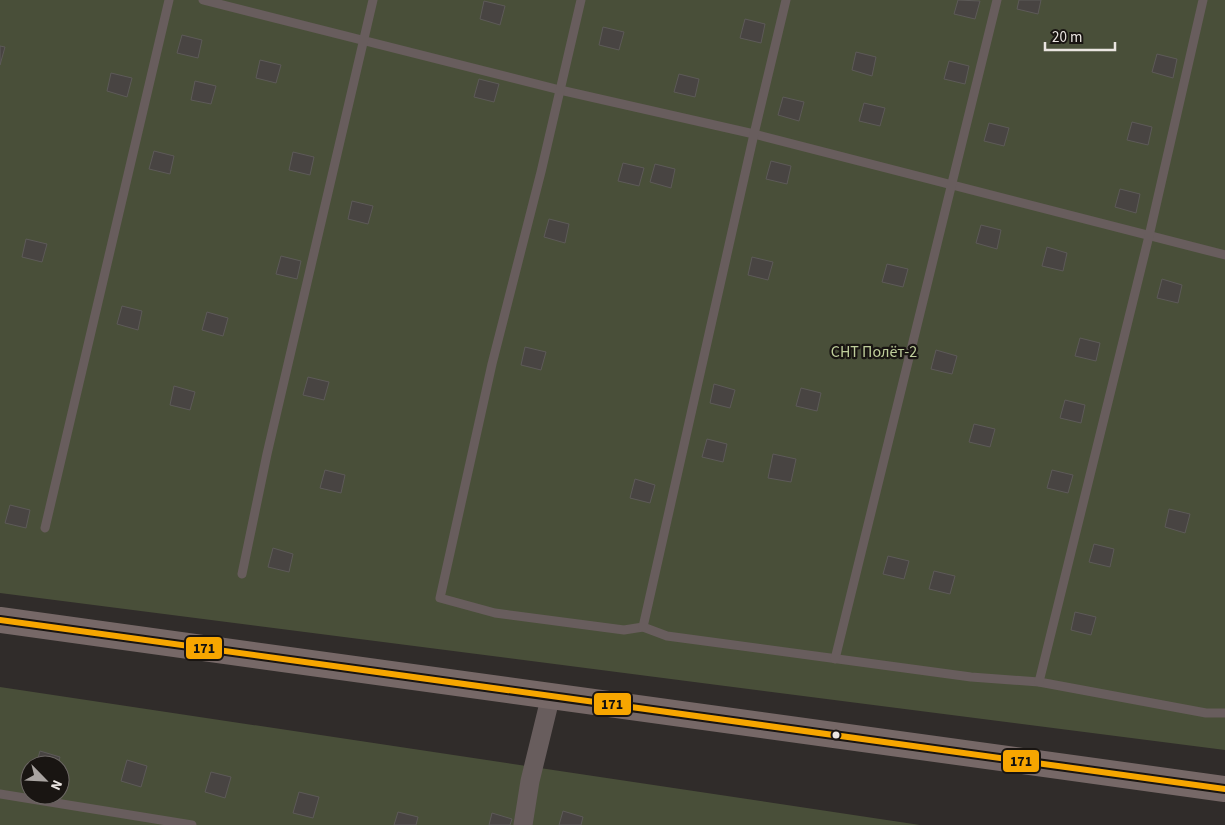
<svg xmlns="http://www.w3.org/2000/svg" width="1225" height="825" viewBox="0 0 1225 825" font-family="'Source Sans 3',sans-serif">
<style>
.green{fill:#494f39;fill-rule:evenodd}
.building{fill:#484442;stroke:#5d5a58}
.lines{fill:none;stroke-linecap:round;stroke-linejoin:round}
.lane{stroke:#685d5d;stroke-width:9}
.street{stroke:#685d5d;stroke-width:19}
.secondary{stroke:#766867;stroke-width:26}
.bus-1-casing{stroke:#191512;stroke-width:10}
.bus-1{stroke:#f7a600;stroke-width:6}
.bus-dot{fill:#eae5e1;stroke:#191512;stroke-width:2}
.labels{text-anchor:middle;stroke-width:4.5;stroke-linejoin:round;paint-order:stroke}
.park-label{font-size:16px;fill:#bfce9b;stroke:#191512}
.line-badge{stroke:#191512;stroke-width:2}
.pale-badge-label{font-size:14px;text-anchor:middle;font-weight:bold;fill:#111}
</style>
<rect width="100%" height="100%" fill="#302c2a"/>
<g class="green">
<path d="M0,0h1225v750l-1225,-157z"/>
<path d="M0,687l920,138h-920zM30,765h30v30h-30z"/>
</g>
<g class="building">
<path d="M958,0l22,1 -5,18 -21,-5z"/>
<path d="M1019,0h22l-3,14 -21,-5z"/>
<path d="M484,1l21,5 -5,19 -20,-6z"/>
<path d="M745,19l20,5 -4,19 -21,-5z"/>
<path d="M603,27l21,5 -5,18 -20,-5z"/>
<path d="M182,35l20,5 -4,18 -21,-5z"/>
<path d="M0,46l5,1 -5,18z"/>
<path d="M856,52l20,5 -4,19 -20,-6z"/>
<path d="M1157,54l20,5 -4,19 -21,-6z"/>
<path d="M260,60l21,5 -5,18 -20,-5z"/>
<path d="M949,61l20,5 -4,18 -21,-5z"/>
<path d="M111,73l21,5 -5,19 -20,-6z"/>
<path d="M679,74l20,5 -4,18 -21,-5z"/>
<path d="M479,79l20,5 -5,18 -20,-5z"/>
<path d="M195,81l21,5 -5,18 -20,-4z"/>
<path d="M783,97l21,5 -5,19 -21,-6z"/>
<path d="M864,103l21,5 -5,18 -21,-5z"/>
<path d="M1132,122l20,5 -4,18 -21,-5z"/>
<path d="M989,123l20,5 -5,18 -20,-5z"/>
<path d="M154,151l20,5 -4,18 -21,-5z"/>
<path d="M293,152l21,5 -4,18 -21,-5z"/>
<path d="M771,161l20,5 -4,18 -21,-5z"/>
<path d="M623,163l21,5 -5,18 -21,-5z"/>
<path d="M655,164l20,5 -4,19 -21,-6z"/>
<path d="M1120,189l20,5 -4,19 -21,-6z"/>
<path d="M352,201l21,5 -5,18 -20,-5z"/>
<path d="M549,219l20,5 -4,19 -21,-6z"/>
<path d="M981,225l20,5 -4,19 -21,-6z"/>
<path d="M26,239l21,5 -5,18 -20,-5z"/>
<path d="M1047,247l20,6 -4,18 -21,-5z"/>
<path d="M281,256l20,5 -4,18 -21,-5z"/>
<path d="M752,257l21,5 -5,18 -20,-5z"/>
<path d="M887,264l21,5 -5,18 -21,-5z"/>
<path d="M1162,279l20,6 -4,18 -21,-5z"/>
<path d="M122,306l20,5 -4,19 -21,-6z"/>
<path d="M207,312l21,6 -5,18 -21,-6z"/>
<path d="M1080,338l20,5 -4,18 -21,-5z"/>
<path d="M525,347l21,5 -5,18 -20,-5z"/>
<path d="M936,350l21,6 -5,18 -21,-5z"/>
<path d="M308,377l21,5 -5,18 -21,-5z"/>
<path d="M714,384l21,6 -5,18 -20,-5z"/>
<path d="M174,386l21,6 -5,18 -20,-5z"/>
<path d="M801,388l20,5 -4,18 -21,-5z"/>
<path d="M1065,400l20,5 -4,18 -21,-5z"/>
<path d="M974,424l21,5 -5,18 -21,-5z"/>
<path d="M707,439l20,5 -4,18 -21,-5z"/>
<path d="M773,454l23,5 -5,23 -23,-4z"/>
<path d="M325,470l20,5 -4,18 -21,-5z"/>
<path d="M1052,470l21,5 -5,18 -21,-5z"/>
<path d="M635,479l20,6 -5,18 -20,-5z"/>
<path d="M10,505l20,5 -4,18 -21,-5z"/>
<path d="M1169,509l21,5 -5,19 -20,-6z"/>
<path d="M1094,544l20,5 -4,18 -21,-5z"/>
<path d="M273,548l20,6 -4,18 -21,-5z"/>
<path d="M888,556l21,5 -5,18 -21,-5z"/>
<path d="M934,571l21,5 -5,18 -21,-5z"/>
<path d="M1075,612l21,5 -5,18 -20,-5z"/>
<path d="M40,751l20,6 -2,8h-22z"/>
<path d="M127,760l20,6 -6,21 -20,-6z"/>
<path d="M211,772l20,5 -6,21 -20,-6z"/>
<path d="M299,792l20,5 -6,21 -20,-5z"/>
<path d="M563,811l20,6 -2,8h-22z"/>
<path d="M398,812l20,5 -2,8h-22z"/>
<path d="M492,813l20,6 -2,6h-21z"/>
</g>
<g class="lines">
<g class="lane">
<path d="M203,0l357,90 194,44 471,121"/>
<path d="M581,0l-40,172 -49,192 -52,234 55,15 129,17 19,-3 24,9 304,41 68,5 167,31h19"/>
<path d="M45,528l124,-528"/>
<path d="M242,574l25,-120 106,-454"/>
<path d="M643,627l111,-493 32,-134"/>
<path d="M835,659l162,-659"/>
<path d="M1039,682l110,-446 54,-236"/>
<path d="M0,794l192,31"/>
</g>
<path class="street" d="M523,825l7,-44 21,-86"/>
<path class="secondary" d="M0,620l1225,169"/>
<g class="bus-1-casing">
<path id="bus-1" d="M0,620l1225,169"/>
</g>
<use href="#bus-1" class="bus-1"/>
</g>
<circle class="bus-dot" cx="836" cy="735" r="4.5"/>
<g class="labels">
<g class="park-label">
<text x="874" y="357">СНТ Полёт-2</text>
</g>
</g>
<g class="line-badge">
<rect x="185" y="636" width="38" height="24" rx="5" fill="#f7a600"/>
<rect x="593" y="692" width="39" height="24" rx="5" fill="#f7a600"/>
<rect x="1002" y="749" width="38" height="24" rx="5" fill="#f7a600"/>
</g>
<g class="pale-badge-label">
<text x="204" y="653">171</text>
<text x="612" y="709">171</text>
<text x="1021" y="766">171</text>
</g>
<g transform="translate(45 780) rotate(114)"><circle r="24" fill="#191512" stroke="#6d6865"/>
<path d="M0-4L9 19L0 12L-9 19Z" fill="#a9a4a1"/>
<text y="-8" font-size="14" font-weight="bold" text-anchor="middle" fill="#eae5e1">N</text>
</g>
<path d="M1045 42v8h70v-8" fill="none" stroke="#eae5e1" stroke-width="2.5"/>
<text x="1052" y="42" font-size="15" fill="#eae5e1" stroke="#191512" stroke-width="4" paint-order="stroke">20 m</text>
</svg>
